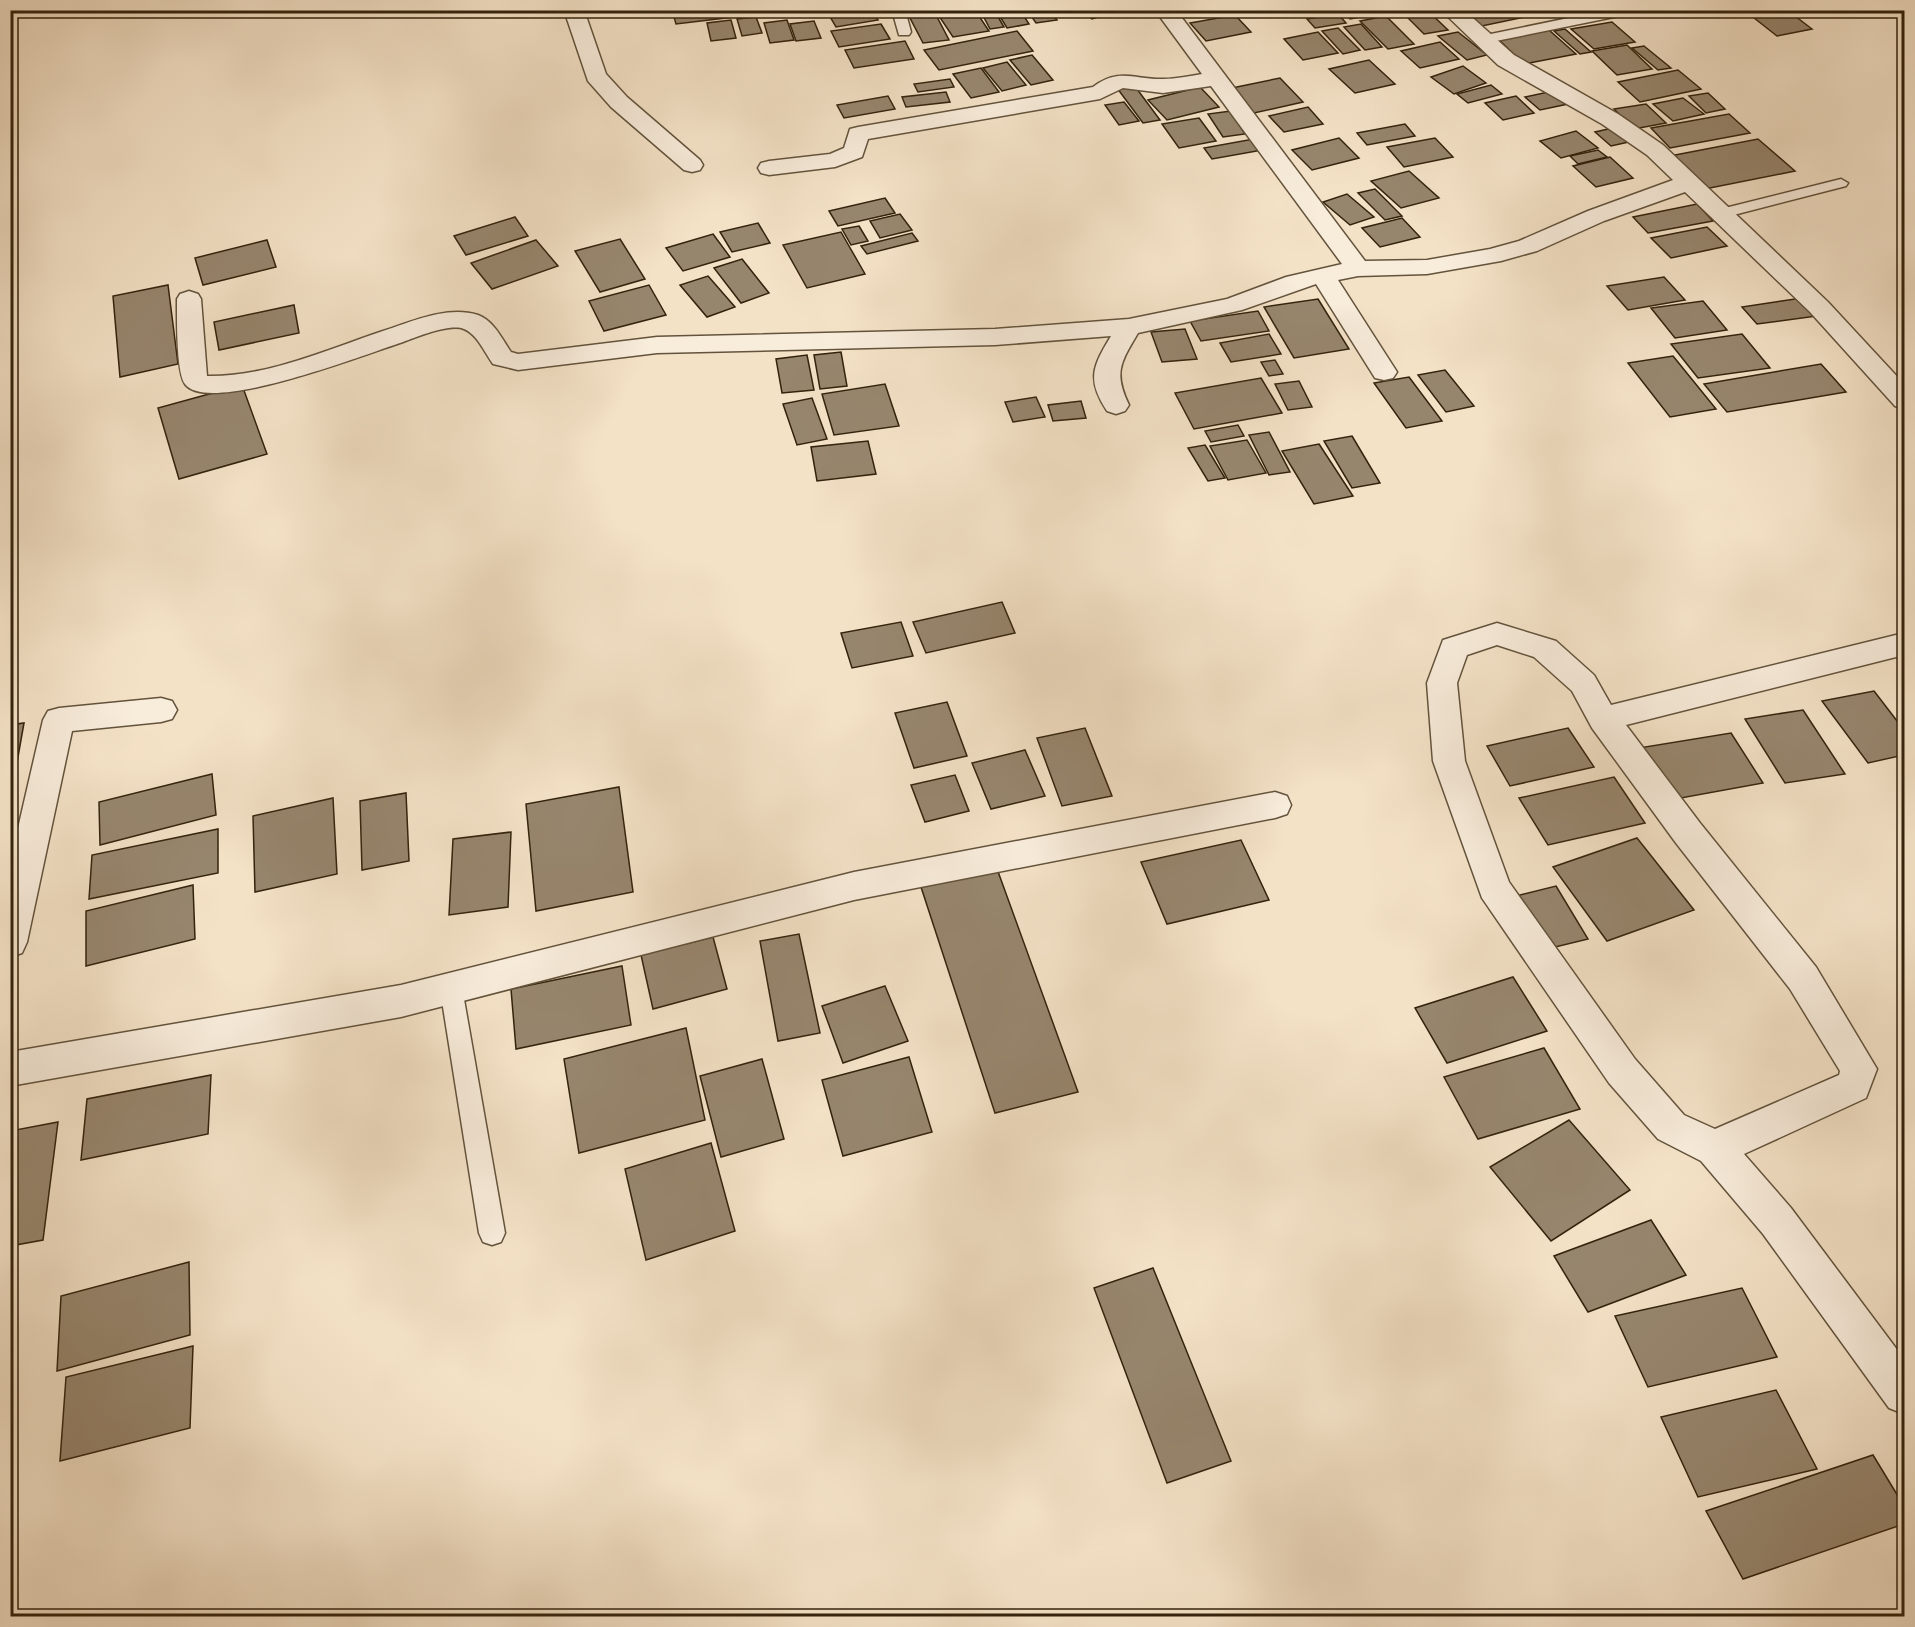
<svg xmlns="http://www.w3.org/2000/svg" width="1915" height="1627" viewBox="0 0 1915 1627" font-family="Alegreya,serif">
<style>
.building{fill:#97866e;stroke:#33230d;stroke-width:1.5}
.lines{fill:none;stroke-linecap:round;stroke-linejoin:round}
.service-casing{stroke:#63533c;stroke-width:3}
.minor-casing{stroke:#63533c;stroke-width:3}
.service{fill:#f8ecdb;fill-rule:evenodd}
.minor{fill:#f8ecdb;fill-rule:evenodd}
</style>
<rect width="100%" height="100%" fill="#f4e2c7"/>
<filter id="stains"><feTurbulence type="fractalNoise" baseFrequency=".00333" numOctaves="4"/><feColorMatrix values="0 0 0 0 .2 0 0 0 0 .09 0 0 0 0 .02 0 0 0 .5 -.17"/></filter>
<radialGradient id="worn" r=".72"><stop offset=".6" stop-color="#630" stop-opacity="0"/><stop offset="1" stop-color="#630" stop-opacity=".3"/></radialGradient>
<g class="building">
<path d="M672,10h60l2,7 -58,7z"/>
<path d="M735,10h17l1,4 -17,2z"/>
<path d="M756,10h42l1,4 -41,3z"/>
<path d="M826,10h46l6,10 -42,7z"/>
<path d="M953,10h22l14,21 -36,6 -16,-24z"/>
<path d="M980,10h14l10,17 -14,2z"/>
<path d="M996,10h24l9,14 -22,4z"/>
<path d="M1027,10h23l7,10 -21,3z"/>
<path d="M1081,10h40l-29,9z"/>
<path d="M1304,10h26l3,4 -23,4z"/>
<path d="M1343,10h55l-48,9z"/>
<path d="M1410,10h17l21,20 -24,4 -22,-22z"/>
<path d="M1458,10h59l8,7 -48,10z"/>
<path d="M1744,10h43l25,19 -35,7z"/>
<path d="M935,13l14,27 -26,3 -14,-27z"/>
<path d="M1338,14l8,9 -31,5 -8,-9z"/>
<path d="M1235,15l16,17 -45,9 -16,-18z"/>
<path d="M1386,16l28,28 -26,5 -28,-28z"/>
<path d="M756,17l6,16 -20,3 -5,-17z"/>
<path d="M731,20l5,18 -25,3 -4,-18z"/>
<path d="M787,20l7,20 -24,3 -6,-20z"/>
<path d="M814,21l7,17 -25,3 -6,-17z"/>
<path d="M1612,22l23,20 -41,7 -23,-20z"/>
<path d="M881,24l9,15 -51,8 -8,-16z"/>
<path d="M1361,24l21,23 -17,3 -21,-23z"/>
<path d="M1338,28l22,22 -17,4 -21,-23z"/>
<path d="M1565,29l26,23 -11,2 -26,-23z"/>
<path d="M1549,30l27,24 -52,10 -26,-25z"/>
<path d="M1017,31l16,20 -94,19 -15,-20z"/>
<path d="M1318,32l20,21 -35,7 -19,-21z"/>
<path d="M1458,32l29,23 -20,5 -29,-24z"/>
<path d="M905,41l9,18 -60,9 -9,-18z"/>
<path d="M1440,42l19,17 -39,9 -19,-17z"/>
<path d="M1627,45l25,24 -35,6 -25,-24z"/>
<path d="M1644,46l27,22 -13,2 -26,-22z"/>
<path d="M1032,55l21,25 -22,5 -21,-25z"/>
<path d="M1369,60l26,24 -40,9 -26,-24z"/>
<path d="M1007,62l19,23 -24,6 -19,-23z"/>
<path d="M1463,66l23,17 -32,11 -23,-17z"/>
<path d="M981,68l18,24 -28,6 -18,-24z"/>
<path d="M1678,70l23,19 -61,13 -22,-20z"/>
<path d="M1280,78l23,24 -49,11 -22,-25z"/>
<path d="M950,79l4,8 -36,5 -4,-8z"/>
<path d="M1134,85l26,35 -17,3 -26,-35z"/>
<path d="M1491,85l11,9 -34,9 -11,-9z"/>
<path d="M1200,87l19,20 -52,13 -19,-20z"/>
<path d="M1553,91l15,13 -28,6 -15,-13z"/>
<path d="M946,92l4,10 -44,5 -4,-10z"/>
<path d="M1708,93l17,16 -19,4 -17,-17z"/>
<path d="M888,96l7,13 -51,9 -7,-13z"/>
<path d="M1516,96l18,17 -31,7 -18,-17z"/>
<path d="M1683,98l21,16 -31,7 -20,-17z"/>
<path d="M1124,102l15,19 -20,4 -14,-20z"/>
<path d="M1646,104l20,19 -32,6 -20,-20z"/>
<path d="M1308,107l15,17 -39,8 -15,-16z"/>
<path d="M1231,111l14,23 -22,3 -15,-23z"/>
<path d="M1729,114l21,19 -80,15 -19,-20z"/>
<path d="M1199,118l17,23 -37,7 -17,-24z"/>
<path d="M1405,124l10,12 -48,9 -10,-12z"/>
<path d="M1617,127l16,14 -22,5 -16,-14z"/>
<path d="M1576,131l22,17 -37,10 -21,-17z"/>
<path d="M1259,138l9,11 -56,10 -8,-11z"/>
<path d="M1339,138l20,20 -47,12 -20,-20z"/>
<path d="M1435,138l18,19 -49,10 -17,-20z"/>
<path d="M1758,139l37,32 -90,18 -35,-33z"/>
<path d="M1598,150l9,7 -29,7 -8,-8z"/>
<path d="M1610,157l23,21 -37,9 -23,-21z"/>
<path d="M1409,171l30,27 -38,10 -30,-27z"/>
<path d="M1375,189l27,27 -17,4 -27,-27z"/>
<path d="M1347,194l27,23 -24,8 -27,-23z"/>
<path d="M885,198l10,15 -57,13 -9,-15z"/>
<path d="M1697,204l16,17 -65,12 -15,-16z"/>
<path d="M900,214l12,16 -32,8 -10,-17z"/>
<path d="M515,217l13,19 -62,19 -12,-19z"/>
<path d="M1402,218l18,19 -40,10 -18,-19z"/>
<path d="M758,223l12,20 -38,9 -12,-20z"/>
<path d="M859,226l9,15 -17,4 -9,-16z"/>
<path d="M1707,227l20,19 -56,12 -20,-20z"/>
<path d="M841,232l24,42 -58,14 -24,-43z"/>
<path d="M912,233l6,8 -51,13 -6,-8z"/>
<path d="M713,234l17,23 -47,14 -17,-23z"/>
<path d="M620,239l25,40 -45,13 -25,-41z"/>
<path d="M267,240l9,27 -73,18 -8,-27z"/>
<path d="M536,240l22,26 -66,23 -21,-26z"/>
<path d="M742,259l27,34 -28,10 -27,-35z"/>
<path d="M708,276l27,31 -28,10 -27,-32z"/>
<path d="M1664,277l21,23 -57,10 -21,-24z"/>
<path d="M168,285l10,79 -58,13 -7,-81z"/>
<path d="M649,285l17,30 -62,16 -15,-30z"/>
<path d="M1802,298l15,18 -60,8 -15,-17z"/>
<path d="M1318,299l31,50 -55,9 -30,-51z"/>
<path d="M1703,301l24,29 -52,8 -24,-30z"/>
<path d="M294,305l5,28 -80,17 -5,-28z"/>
<path d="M1258,311l11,20 -68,10 -11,-20z"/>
<path d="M1185,329l12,30 -35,3 -11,-30z"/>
<path d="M1269,334l12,20 -50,8 -11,-19z"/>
<path d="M1742,334l28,34 -72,10 -27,-34z"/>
<path d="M841,352l6,34 -27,3 -6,-34z"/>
<path d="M807,355l7,35 -32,3 -6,-34z"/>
<path d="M1673,356l43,53 -46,8 -42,-54z"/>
<path d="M1275,360l8,14 -14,2 -8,-14z"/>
<path d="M1821,364l25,28 -119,20 -23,-28z"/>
<path d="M1445,370l29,36 -28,6 -28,-37z"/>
<path d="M1409,377l33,44 -36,7 -32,-45z"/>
<path d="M1261,378l21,35 -88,16 -19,-36z"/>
<path d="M1299,381l13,26 -24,3 -13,-26z"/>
<path d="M885,384l14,42 -65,9 -12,-41z"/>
<path d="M242,385l25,69 -88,25 -21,-71z"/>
<path d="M1036,397l9,20 -32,5 -8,-20z"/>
<path d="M812,398l15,41 -30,6 -14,-41z"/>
<path d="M1081,401l5,17 -33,3 -5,-16z"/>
<path d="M1238,425l6,11 -33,6 -6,-11z"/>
<path d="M1269,432l21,40 -21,3 -20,-40z"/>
<path d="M1352,436l28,47 -28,5 -28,-47z"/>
<path d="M1247,440l19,33 -38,7 -18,-34z"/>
<path d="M868,441l8,33 -59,7 -6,-34z"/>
<path d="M1319,444l34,52 -39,8 -32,-53z"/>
<path d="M1205,445l20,33 -17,3 -20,-33z"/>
<path d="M1002,602l13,31 -89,20 -13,-31z"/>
<path d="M901,622l12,34 -61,12 -11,-35z"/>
<path d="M1874,691l30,39v25l-36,8 -46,-62z"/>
<path d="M947,702l20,54 -53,12 -19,-55z"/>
<path d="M1803,710l42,64 -60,9 -40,-64z"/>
<path d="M24,723l-14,79v-77z"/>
<path d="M1085,728l27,68 -50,10 -25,-68z"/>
<path d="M1568,728l26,39 -84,19 -23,-40z"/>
<path d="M1731,733l32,50 -93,17 -31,-52z"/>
<path d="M1025,750l20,46 -54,13 -19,-46z"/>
<path d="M212,774l4,41 -116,30 -1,-43z"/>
<path d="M955,775l14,36 -44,11 -14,-37z"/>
<path d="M1614,777l31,46 -97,22 -29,-47z"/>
<path d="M619,787l14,105 -97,19 -10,-107z"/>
<path d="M406,793l3,68 -47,9 -2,-69z"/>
<path d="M333,798l4,76 -82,18 -2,-76z"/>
<path d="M218,829v44l-129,26 3,-44z"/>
<path d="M511,832l-3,75 -59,8 4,-76z"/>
<path d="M1637,838l57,72 -87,31 -54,-74z"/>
<path d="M1241,840l28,60 -102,24 -26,-62z"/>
<path d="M996,866l82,226 -83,21 -75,-229z"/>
<path d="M193,885l2,54 -109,27v-55z"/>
<path d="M1556,886l32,53 -49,12 -31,-53z"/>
<path d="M799,934l21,99 -42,8 -18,-100z"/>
<path d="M713,937l14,52 -74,20 -12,-54z"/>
<path d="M622,966l9,59 -115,24 -5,-60z"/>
<path d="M1513,977l34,54 -100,32 -32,-55z"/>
<path d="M885,986l23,55 -65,22 -21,-57z"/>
<path d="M686,1028l19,92 -126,33 -15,-94z"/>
<path d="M1544,1048l36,61 -102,30 -34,-62z"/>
<path d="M909,1057l23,75 -89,24 -21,-76z"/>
<path d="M762,1059l22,80 -63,18 -21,-81z"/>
<path d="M211,1075l-3,59 -127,26 6,-61z"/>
<path d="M1569,1120l61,70 -79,51 -61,-74z"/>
<path d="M58,1122l-15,118 -33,6v-115z"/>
<path d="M711,1143l24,88 -89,29 -21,-91z"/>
<path d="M1651,1220l35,55 -98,37 -34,-56z"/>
<path d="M189,1262l1,73 -133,36 4,-75z"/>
<path d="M1153,1268l78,193 -64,22 -73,-195z"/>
<path d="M1742,1288l35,69 -129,30 -33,-71z"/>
<path d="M193,1346l-3,82 -130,33 6,-84z"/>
<path d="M1776,1390l41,79 -119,28 -37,-80z"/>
<path d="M1873,1455l31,51v18l-161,55 -37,-68z"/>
</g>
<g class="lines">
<g class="service-casing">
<g id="service">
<path d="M892,10h13l6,22 -2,3h-10z"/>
<path d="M1607,10h28l-6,4 -148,30 -7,-4 7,-4z"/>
<path d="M1841,179l7,4 -2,3 -124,32 -8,-5 3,-3z"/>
<path d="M451,978l8,3 3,7 43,245 -4,9 -9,3 -9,-3 -4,-9 -39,-245 3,-7z"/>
</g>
</g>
<g class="minor-casing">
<g id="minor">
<path d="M564,10h20l22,64 21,23 73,63 3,5 -3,5 -8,2 -8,-2 -73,-63 -23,-26z"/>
<path d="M1155,10h21l189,251 62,-1 63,-11 29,-8 69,-30 85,-31 -26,-25 -45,-31 -104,-59 -57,-55h23l50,45 104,59 45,31 165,157 76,82v25l-9,-3 -85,-94 -125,-120 -81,29 -67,30 -36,10 -74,13 -69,2 -20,4 59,92 -4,6 -9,2 -9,-2 -59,-94 -74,26 -104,23c-17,29 -25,39 -9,72l-4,6 -9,3 -9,-3c-21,-32 -14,-45 4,-75l-116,9 -338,8 -139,17 -25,-6c-8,-11 -16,-30 -29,-35 -14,-6 -47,8 -61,13 -34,11 -195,74 -218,42 -9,-11 -8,-68 -8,-85l3,-5 9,-3 9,3 3,5 6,77c59,1 117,-25 173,-44 29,-9 66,-27 98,-17 16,6 24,24 33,37l7,2 139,-17 338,-8 134,-10 98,-20 59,-22 56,-13 -131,-178 -48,7 -40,-5 -23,11 -232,40 -6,18 -27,10 -66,8 -8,-2 -3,-5 3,-5 8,-2 61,-7 14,-6 6,-19 8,-2 235,-40c26,-20 42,-7 70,-8 13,0 26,-3 39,-5z"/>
<path d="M1497,623l59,18 38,34 17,30 293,-72v22l-278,70 74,98 116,144 61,102 -11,29 -122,56 47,54 113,151v55l-15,-6 -126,-174 -62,-73 -43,-22 -49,-56 -127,-185 -49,-137 -6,-78 16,-43zM1497,645l37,12 38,34 20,37 84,115 114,146 50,82 -1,4 -124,54 -31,-14 -49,-56 -126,-177 -44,-121 -8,-78 10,-28z"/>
<path d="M161,698l11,3 5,9 -5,9 -11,3 -89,9 -45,211 -5,11 -12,4v-94l33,-143 5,-9 11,-3z"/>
<path d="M1275,792l12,4 4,9 -4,9 -12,4 -421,82 -453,117 -391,69v-34l391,-67 453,-113z"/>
</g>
</g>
<use href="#service" class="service"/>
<use href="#minor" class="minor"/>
</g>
<rect width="1915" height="1627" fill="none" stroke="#f4e2c7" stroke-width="36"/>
<rect x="12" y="12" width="1891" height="1603" fill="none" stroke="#33230d" stroke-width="3"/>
<rect x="18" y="18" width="1879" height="1591" fill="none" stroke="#33230d" stroke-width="1.5"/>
<rect width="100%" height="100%" filter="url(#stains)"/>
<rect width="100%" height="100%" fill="url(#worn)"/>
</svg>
